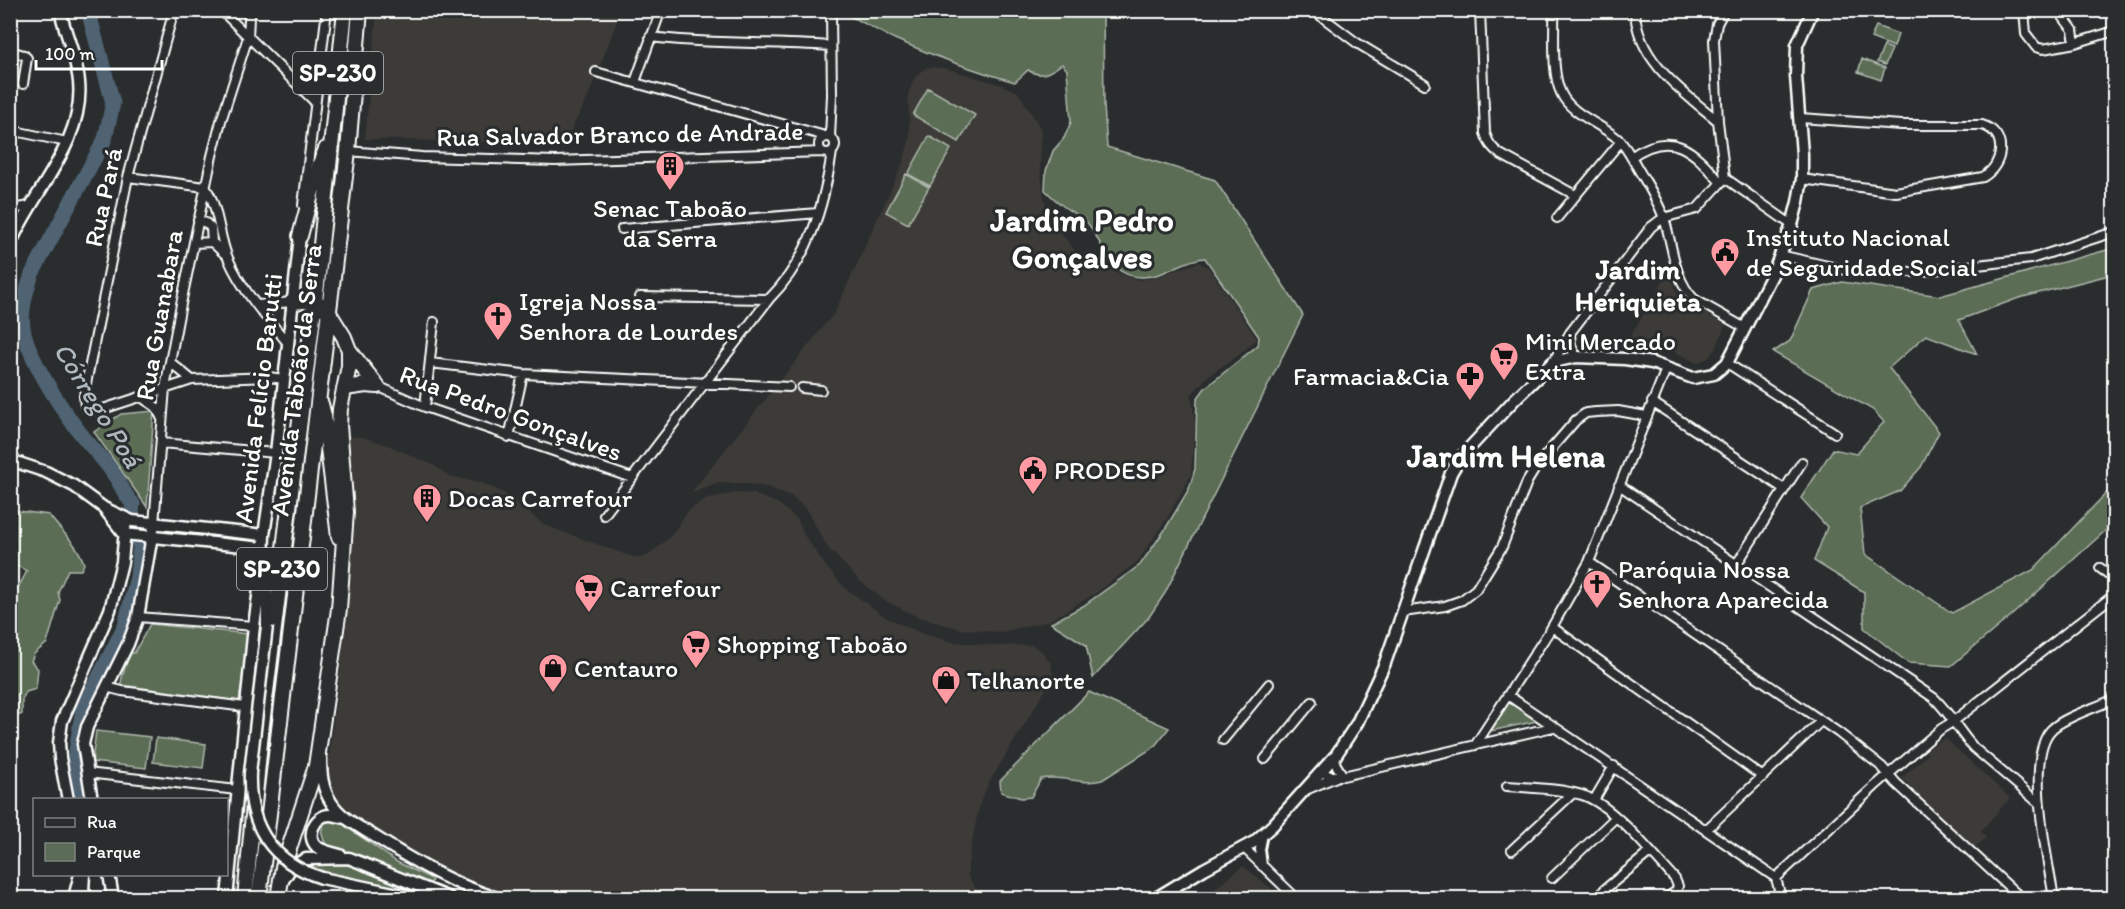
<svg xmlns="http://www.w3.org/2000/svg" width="2125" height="909" viewBox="0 0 2125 909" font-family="Itim,sans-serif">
<rect width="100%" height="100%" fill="#2a2d2e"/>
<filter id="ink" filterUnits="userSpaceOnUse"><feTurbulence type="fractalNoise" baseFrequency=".0167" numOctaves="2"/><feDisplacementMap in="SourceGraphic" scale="12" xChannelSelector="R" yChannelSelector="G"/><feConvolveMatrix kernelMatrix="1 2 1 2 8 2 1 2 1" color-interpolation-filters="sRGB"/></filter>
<g filter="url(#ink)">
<path fill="#3d3a38" d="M377 11H621L588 97 564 144 365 139Z
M927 67 944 68 1002 85 1018 92 1041 129 1040 165 1044 199 1052 222 1075 251 1099 261 1120 274 1140 280 1156 277 1199 262 1209 268 1257 339 1239 355 1209 375 1191 395 1195 421 1191 475 1166 520 1138 561 1096 593 1049 621 1002 632 960 629 916 616 884 600 860 581 828 548 806 509 791 496 767 487 741 483H716L690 494 835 312 903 163 910 138 908 94 915 77Z
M1669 271 1679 299 1725 325 1716 349 1708 358 1697 363 1663 346 1624 347Z
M345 436 362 437 388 445 435 466 449 476 482 483 504 493 542 523 552 528 630 556 640 558 649 555 670 537 689 510 706 499 735 493 754 494 779 504 798 520 804 535 828 569 845 588 887 618 923 634 953 642 998 646 1032 645 1041 651 1051 663 1053 677 990 781 981 800 976 821 968 864V877L982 898H515L434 865 348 812 338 801 333 789 329 775 330 747 347 619 354 523 352 495Z
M11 561 23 573 11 596Z
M1945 738 2010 798 1981 831 1986 838 1971 850 1902 778 1928 754 1925 751Z
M1243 866 1283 898H1204Z"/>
<path fill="#5b6d57" stroke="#adb6ab" stroke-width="1.5" d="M835 11H1103L1104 106 1107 147 1215 180 1303 315 1165 593 1149 617 1093 678 1086 645 1051 623 1083 606 1140 565 1164 531 1189 489 1195 469 1197 399 1205 388 1221 375 1258 345 1259 337 1205 258C1183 259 1165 277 1143 277 1105 278 1103 236 1083 218 1079 215 1074 213 1070 211 1061 205 1053 198 1045 190L1046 171 1053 151 1064 138 1071 122 1067 70 1062 64C1050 72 1042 79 1028 70L1015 82C975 71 936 57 897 40 876 31 857 17 835 11Z
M1876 26 1898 34 1894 47 1871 38Z
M1884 46 1892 49 1885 65 1877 62Z
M1862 59 1885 68 1881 80 1858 72Z
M928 88 975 115 959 142 913 115Z
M929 136 951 149 930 186 908 174Z
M906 174 929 187 908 224 886 212Z
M2114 248V262L2109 275 2019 298 1959 320 1977 354 1926 335 1889 368 1939 432 1921 467 1900 491 1860 508 1865 554 1952 613 2033 570 2114 485V523L2012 615 1951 666 1908 663 1864 628V592L1814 561 1827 527 1801 498 1833 449 1856 454 1884 422 1873 410 1773 352 1790 341 1813 290 1842 282 1940 296Z
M154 411 147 507 94 432 121 414Z
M11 510 49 515C61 532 78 543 84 564L81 570H68L58 592 60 600 47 643 34 654 31 661 38 669 36 689 26 692 22 700V714L11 719V601L27 571 11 563Z
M150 624 249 634 239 701 121 685C121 674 128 664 129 653H134Z
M1089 692 1169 728 1154 747 1102 780C1081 786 1061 774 1041 779L1031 797 1021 798 1001 792 1000 781Z
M1509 700 1537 721 1491 731Z
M96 731 150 737 146 768 92 762Z
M156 738 206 744 203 768 153 762Z
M328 818 341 823 397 862 432 879 431 884 326 845C320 833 320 829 328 818Z
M326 863 347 865 428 892 366 882 309 868 305 864Z"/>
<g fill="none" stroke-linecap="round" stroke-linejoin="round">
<path stroke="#506473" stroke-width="15" d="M82 800 75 757 83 709 125 625 137 577 140 548 132 512 133 504C124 495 121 484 113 473 104 459 91 447 81 434 61 409 32 363 24 333 19 313 26 292 32 274L105 139 113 103 88 10"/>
<g stroke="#fff" stroke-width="12">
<path id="street" d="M174 10 128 177 87 379 84 396 85 406 92 410 103 409 192 380 268 377 284 379
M221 10 315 102
M1313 10 1357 43 1425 84
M1480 10 1485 133C1488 143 1492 148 1500 154L1575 195
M1554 10C1555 34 1551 72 1561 93 1571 115 1600 123 1618 139 1628 148 1635 165 1643 177 1651 190 1659 205 1664 218 1673 245 1673 278 1694 299L1745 328
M1635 10C1636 60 1684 93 1718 121
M1724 10 1717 24 1714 40 1718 121 1725 178 1792 225
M2024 10 2026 34 2036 47 2043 49 2075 43 2111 32 2114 29
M2058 10 2073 30 2075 43
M650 37C710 45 770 41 830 46
M10 51 24 55 27 58 23 84
M596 72 825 136
M635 82 661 10
M1800 118 1901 125H1982C2008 133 2004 165 1983 177L1896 192 1802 179
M10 130 67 142
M819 145a8 8 0 1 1 16 0a8 8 0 1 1-16 0Z
M830 137 832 95 831 13
M348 151 422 157 555 161 822 152
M1631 157C1671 129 1693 149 1720 182
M128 177 205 187
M205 187C218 203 219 238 228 258 241 289 266 318 288 343
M303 205 327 10
M10 209 31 206
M1557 218 1621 141
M198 220 206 223 211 228 212 242
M622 229 818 213
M194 243 212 242 226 255
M1780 255 1850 271 1914 272 2031 259 2114 232
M640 297 769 299
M258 305 292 302
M1570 334 1571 345 1576 357
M170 362 192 380
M1553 362 1570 333 1651 227 1663 218 1697 209 1725 178
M430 363 523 374 789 387
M1727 363 1835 433
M377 386 425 407 632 478
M802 388 821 390
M141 397 156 407 162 419
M1652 402 1784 489
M425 407 434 322
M509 437 523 374
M161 443 276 453
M1619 485 1934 698C1950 713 1959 732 1974 748L2040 804
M604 515 769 299C809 259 824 206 832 152
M154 524 165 388 181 304 212 156 221 121 248 37 249 18 252 10
M1589 562 1839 733 1882 767 1896 783 2021 898
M1736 565 1802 462
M2100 568 2114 578
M1403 612 1445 606 1462 600 1476 589 1502 547 1527 482 1538 464 1576 420 1586 413 1596 412 1618 411 1646 416
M138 617 254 626
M1552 627 1763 777
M106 687 122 691 245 707
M1509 696 1776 878 1781 898
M1223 740 1269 684
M1476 744 1552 627 1589 562 1666 369
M1336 755 1335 763 1343 776
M1265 759 1312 702
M1322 772 1330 776H1343L1553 727
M87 773 237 790
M1507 786C1531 788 1558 788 1582 795 1612 804 1653 855 1675 879L1678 886 1676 891 1667 898
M1308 789 1336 777
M1594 800 1614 766
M1706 830 1821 721
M1243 847 1296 898
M1512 850 1573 793
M1262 866 1260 849 1263 834
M1552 878 1616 817
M1776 878 1875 786 1941 729 1954 721 2114 595
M1604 890 1650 852
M2054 898C2048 861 2024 755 2052 729 2064 717 2098 707 2114 699"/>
</g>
<g stroke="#fff" stroke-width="15">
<path id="secondary" d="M10 245C32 192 85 142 79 82 77 58 65 34 60 10
M10 460 46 472 74 486 104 508 132 521 264 535
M106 511 124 534 264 548
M266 572 267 626
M321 758C321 774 322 788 331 802 341 818 358 826 374 836 413 861 452 884 497 898
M68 800 60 758 59 743 62 721 110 610 122 562 126 519
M92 800 83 744 87 727 128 644 138 617 154 524
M340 855C333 853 323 851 317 847 305 836 315 815 330 815 335 815 340 817 345 818
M84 874 83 891 89 898
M109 874 113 898
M322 878 417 898
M282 882 292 866 306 859 349 858 449 898
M74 898 79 878
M227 898 254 626 263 560 264 535 276 453 300 236
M1156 898 1204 869 1254 842 1273 825 1336 755 1357 723 1385 663 1451 473 1460 458 1515 399 1553 362 1576 357 1625 359 1652 363 1693 378 1714 374 1727 363 1773 273 1792 225 1798 202 1802 179V154L1796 76 1797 45 1813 10"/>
</g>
<g stroke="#fff" stroke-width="18">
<path id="highway" d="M300 236 318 169 326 149
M292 302 315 300 329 313 344 337 349 350 377 386
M345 388 366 385 377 386
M321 404 324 416 339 537
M245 898 261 732 317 284 345 10
M259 898 348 151 360 10
M278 898 283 867 316 766 339 609 346 512 339 425 340 409 349 366V350"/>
</g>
<use href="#street" stroke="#2a2d2e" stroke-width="8"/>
<use href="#secondary" stroke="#2a2d2e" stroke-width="10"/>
<use href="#highway" stroke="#2a2d2e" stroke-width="14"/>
<g stroke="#fff" stroke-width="15" stroke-linecap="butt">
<path id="secondary-bridge" d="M267 626 250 773C248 825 271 862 322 878"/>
</g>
<use href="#secondary-bridge" stroke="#2a2d2e" stroke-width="10"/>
</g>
</g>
<defs>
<g id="building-pin" transform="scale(1.5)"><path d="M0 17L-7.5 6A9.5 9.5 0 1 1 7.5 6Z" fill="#ff9aa2" stroke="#2a2d2e"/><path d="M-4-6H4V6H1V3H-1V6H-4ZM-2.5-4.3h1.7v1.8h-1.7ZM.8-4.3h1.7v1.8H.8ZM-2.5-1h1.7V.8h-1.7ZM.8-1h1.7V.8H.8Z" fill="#111"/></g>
<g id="civic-pin" transform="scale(1.5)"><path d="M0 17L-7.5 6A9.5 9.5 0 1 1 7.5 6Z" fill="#ff9aa2" stroke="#2a2d2e"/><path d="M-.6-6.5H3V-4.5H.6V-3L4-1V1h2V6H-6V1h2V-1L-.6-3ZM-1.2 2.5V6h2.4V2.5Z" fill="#111"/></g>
<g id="church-pin" transform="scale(1.5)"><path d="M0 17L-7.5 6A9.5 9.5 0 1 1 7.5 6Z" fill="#ff9aa2" stroke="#2a2d2e"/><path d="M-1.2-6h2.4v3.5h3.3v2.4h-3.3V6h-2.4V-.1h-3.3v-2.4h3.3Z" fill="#111"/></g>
<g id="supermarket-pin" transform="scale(1.5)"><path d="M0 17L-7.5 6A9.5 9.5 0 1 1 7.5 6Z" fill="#ff9aa2" stroke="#2a2d2e"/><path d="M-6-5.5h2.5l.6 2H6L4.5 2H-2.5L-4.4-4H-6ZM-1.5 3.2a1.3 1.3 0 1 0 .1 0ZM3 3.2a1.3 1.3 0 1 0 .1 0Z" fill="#111"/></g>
<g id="pharmacy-pin" transform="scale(1.5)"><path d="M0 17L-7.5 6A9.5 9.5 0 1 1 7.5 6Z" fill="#ff9aa2" stroke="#2a2d2e"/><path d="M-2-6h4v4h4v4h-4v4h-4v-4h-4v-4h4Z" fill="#111"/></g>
<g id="shop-pin" transform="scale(1.5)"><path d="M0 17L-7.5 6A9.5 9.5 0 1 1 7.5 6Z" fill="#ff9aa2" stroke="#2a2d2e"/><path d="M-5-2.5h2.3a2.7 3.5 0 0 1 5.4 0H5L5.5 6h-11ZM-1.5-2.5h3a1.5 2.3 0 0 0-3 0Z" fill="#111"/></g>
</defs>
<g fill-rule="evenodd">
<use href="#building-pin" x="670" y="166"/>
<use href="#civic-pin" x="1725" y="252"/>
<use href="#church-pin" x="498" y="316"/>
<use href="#supermarket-pin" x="1504" y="356"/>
<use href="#pharmacy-pin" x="1470" y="376"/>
<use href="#civic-pin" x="1033" y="470"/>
<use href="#building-pin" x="427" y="498"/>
<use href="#church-pin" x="1597" y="584"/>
<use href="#supermarket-pin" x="589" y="588"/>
<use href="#supermarket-pin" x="696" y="644"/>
<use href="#shop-pin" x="553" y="668"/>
<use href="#shop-pin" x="946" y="680"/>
</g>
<g text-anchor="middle" stroke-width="6" stroke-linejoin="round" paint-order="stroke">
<g fill="#2a2d2e" stroke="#bfc0c0" stroke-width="1.5">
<rect x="293" y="52" width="90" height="42" rx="4.5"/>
<rect x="237" y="548" width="90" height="42" rx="4.5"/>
</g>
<g font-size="24" font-weight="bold" fill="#fff">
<text x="338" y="81">SP-230</text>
<text x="282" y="577">SP-230</text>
</g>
<g font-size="26" fill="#fff" stroke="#2a2d2e">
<text transform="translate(620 134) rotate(-1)" y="9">Rua Salvador Branco de Andrade</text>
<text transform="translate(103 197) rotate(-78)" y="9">Rua Pará</text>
<text transform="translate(159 315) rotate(-80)" y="9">Rua Guanabara</text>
<text transform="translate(296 380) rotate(-83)" y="9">Avenida Taboão da Serra</text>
<text transform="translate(258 398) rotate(-83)" y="9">Avenida Felício Barutti</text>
<text transform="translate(511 413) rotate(20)" y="9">Rua Pedro Gonçalves</text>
</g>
<g font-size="26" fill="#fff" stroke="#2a2d2e" text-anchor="start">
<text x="670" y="217" text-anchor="middle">Senac Taboão<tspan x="670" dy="30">da Serra</tspan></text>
<text x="1746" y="246">Instituto Nacional<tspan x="1746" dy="30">de Seguridade Social</tspan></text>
<text x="519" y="310">Igreja Nossa<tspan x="519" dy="30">Senhora de Lourdes</tspan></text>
<text x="1525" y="350">Mini Mercado<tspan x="1525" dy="30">Extra</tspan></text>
<text x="1449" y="385" text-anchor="end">Farmacia&amp;Cia</text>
<text x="1054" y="479">PRODESP</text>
<text x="448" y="507">Docas Carrefour</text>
<text x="1618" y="578">Paróquia Nossa<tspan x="1618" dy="30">Senhora Aparecida</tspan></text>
<text x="610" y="597">Carrefour</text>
<text x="717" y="653">Shopping Taboão</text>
<text x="574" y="677">Centauro</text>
<text x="967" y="689">Telhanorte</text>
</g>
<g font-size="27" font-style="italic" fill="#b0b9c0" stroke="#2a2d2e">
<text transform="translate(98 405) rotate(58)" y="9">Córrego Poá</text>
</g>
<g font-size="28" font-weight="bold" fill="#fff" stroke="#2a2d2e">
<text x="1638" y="279">Jardim<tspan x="1638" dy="32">Heriquieta</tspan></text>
</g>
<g font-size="32" font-weight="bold" fill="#fff" stroke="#2a2d2e">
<text x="1082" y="231">Jardim Pedro<tspan x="1082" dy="37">Gonçalves</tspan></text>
<text x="1506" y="467">Jardim Helena</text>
</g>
</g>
<rect width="2125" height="909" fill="none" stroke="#2a2d2e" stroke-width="36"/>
<rect x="18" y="18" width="2089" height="873" fill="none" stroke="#fff" stroke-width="2" filter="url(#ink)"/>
<rect x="33" y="798" width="195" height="78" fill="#2a2d2e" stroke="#7f8182" stroke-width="1.5"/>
<rect x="45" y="818" width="30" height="9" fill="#2a2d2e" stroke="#7f8182" stroke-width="1.5"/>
<text x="87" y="828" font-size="18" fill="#ffffff">Rua</text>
<rect x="45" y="843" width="30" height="18" fill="#5b6d57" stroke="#7f8182" stroke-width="1.5"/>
<text x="87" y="858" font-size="18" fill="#ffffff">Parque</text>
<path d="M36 60v9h126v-9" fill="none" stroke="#ffffff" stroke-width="3"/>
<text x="45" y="60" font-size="18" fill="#ffffff" stroke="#2a2d2e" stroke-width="4.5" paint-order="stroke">100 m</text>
</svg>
